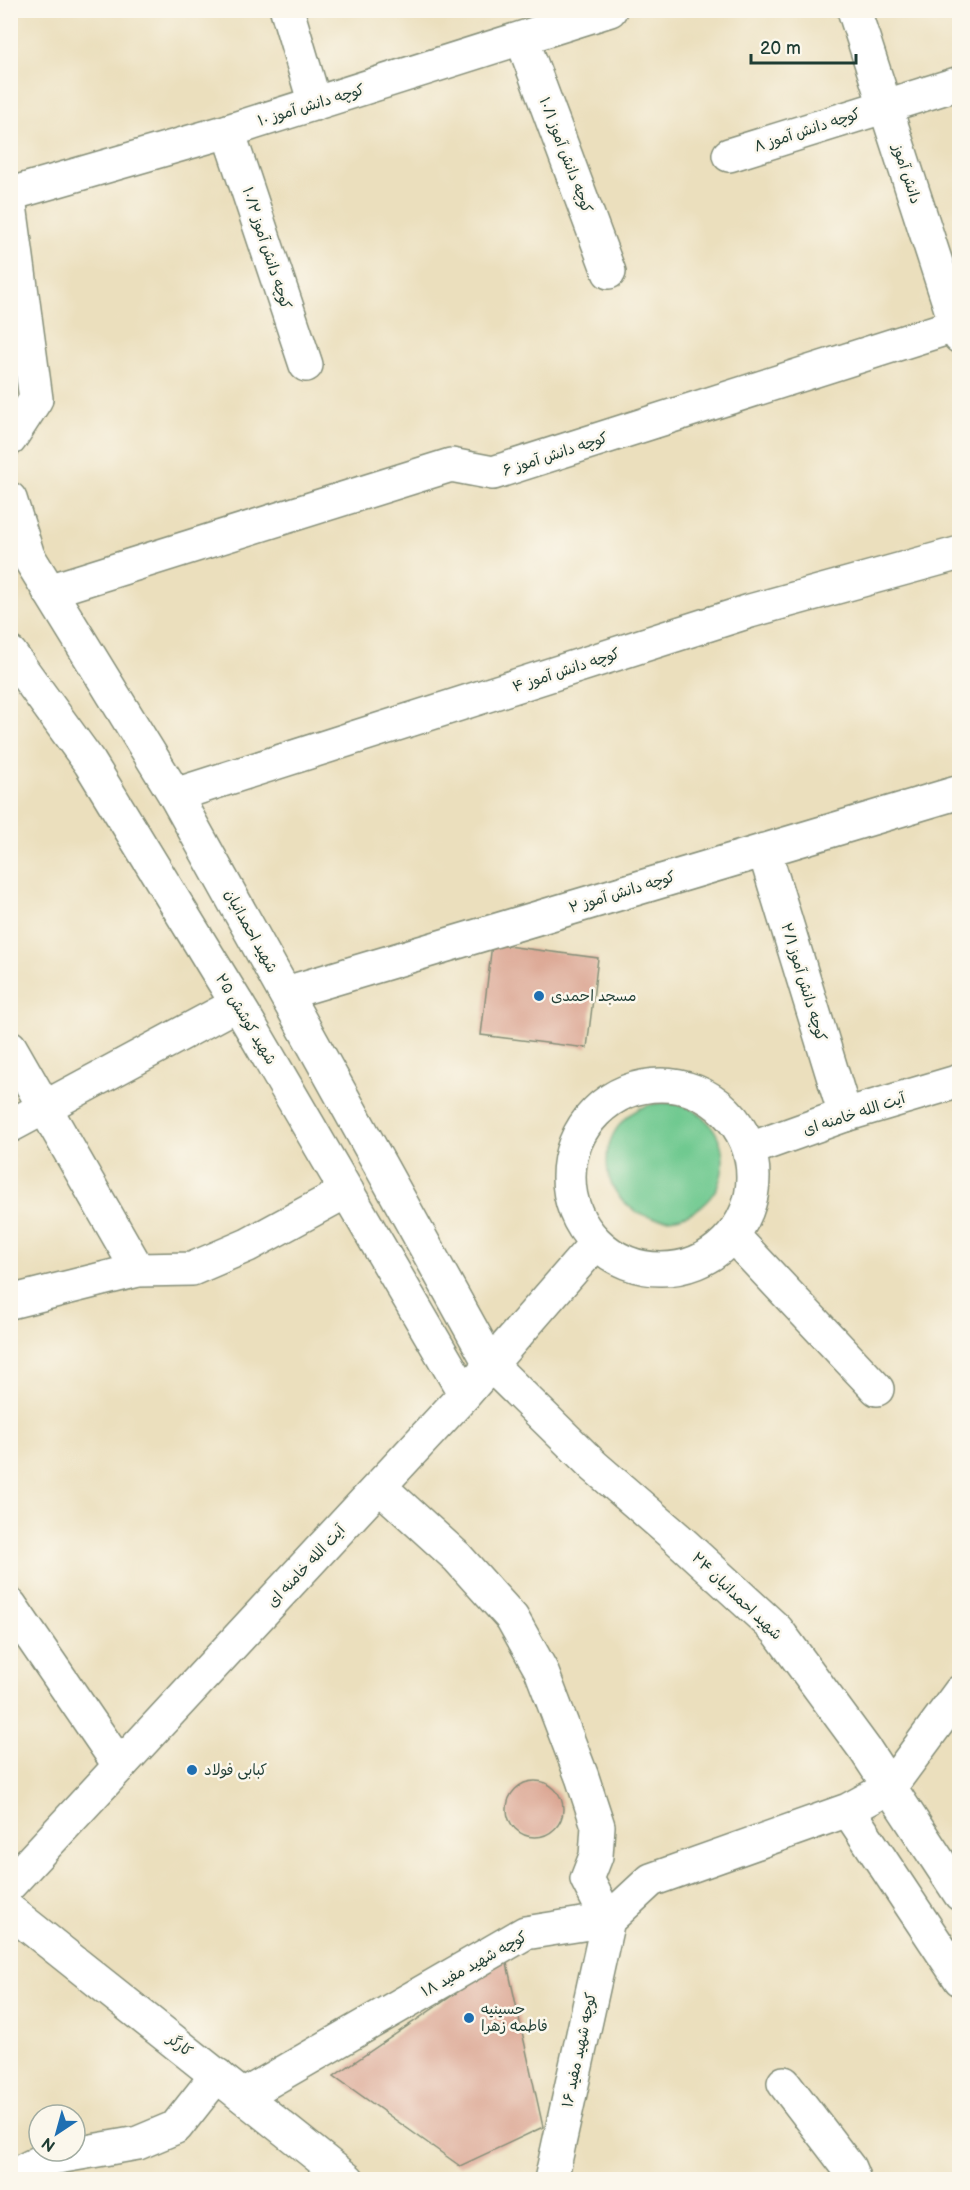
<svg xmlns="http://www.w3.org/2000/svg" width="970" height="2190" viewBox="0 0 970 2190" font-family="'Balsamiq Sans','Playpen Sans Arabic',sans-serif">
<rect width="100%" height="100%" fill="#fbf7ec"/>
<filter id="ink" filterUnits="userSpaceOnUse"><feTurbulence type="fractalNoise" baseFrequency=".0167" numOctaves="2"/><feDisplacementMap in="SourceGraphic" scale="12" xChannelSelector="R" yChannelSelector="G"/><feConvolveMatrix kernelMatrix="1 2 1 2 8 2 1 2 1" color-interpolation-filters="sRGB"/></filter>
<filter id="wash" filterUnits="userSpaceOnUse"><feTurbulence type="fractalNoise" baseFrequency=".008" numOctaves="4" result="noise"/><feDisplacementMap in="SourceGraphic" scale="24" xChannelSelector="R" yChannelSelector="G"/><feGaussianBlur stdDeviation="1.35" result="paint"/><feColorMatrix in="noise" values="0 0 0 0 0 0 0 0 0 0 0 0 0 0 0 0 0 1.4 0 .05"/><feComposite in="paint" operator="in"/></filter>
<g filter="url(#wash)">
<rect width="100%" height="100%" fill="#ebdfbd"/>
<path fill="#6fc990" stroke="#478362" stroke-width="1.5" d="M607 1161a58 58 0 1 1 116 0a58 58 0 1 1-116 0Z"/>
<g id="blocks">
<path fill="#dca794" d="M492 944 598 958 587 1048 481 1035Z
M507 1809a28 28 0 1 1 56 0a28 28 0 1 1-56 0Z
M506 1959 543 2127 460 2166 334 2076Z"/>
</g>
</g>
<g filter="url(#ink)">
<use href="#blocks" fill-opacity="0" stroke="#858e78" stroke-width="1.5"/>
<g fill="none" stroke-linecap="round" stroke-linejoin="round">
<g stroke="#858e78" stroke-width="36">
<path id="street" d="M287 10 315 104
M522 39 609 272
M228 131 306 365
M729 155 960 83
M10 194 228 131 610 10
M49 591 451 465 493 473 960 324
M175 795 750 611 960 553
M764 850 845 1115
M286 993 960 792
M10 1126 237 1004
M733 1236 877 1389
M10 1302 138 1270 192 1269 248 1245 347 1191
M491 1365 594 1466 677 1538 777 1630 866 1751 960 1894
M380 1487 457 1557 512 1618 541 1670 582 1777 598 1826 596 1856 587 1879 608 1920 551 2180
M10 1605 120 1766
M848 1810 960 1979
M784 2083 849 2168 854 2180
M243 2096 525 1933 608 1920 651 1880 848 1810 890 1787 960 1692
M10 2177 46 2159 138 2143 176 2127 217 2075"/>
</g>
<g stroke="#858e78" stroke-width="36">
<path id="secondary" d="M854 10 960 337
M10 205 36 399 10 439
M10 499 28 556 175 795 491 1365
M10 653 90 763 244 1015 465 1394
M10 1047 138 1270
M569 1177a92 92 0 1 1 184 0a92 92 0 1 1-184 0Z
M750 1149 845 1115 960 1081
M10 1884 465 1394 596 1243
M10 1911 348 2180"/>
</g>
<use href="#street" stroke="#fff" stroke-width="33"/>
<use href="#secondary" stroke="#fff" stroke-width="33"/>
</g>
</g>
<g fill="#1f6fb2" stroke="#fbf7ec" stroke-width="2">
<circle cx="539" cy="996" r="6"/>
<circle cx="192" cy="1770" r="6"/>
<circle cx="469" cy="2018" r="6"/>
</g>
<g text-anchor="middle" stroke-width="5" stroke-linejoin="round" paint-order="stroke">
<g font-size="15" fill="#1f3d34" stroke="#fbf7ec">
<text transform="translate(311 105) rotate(-17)" y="5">کوچه دانش آموز ۱۰</text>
<text transform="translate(807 130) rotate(-18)" y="5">کوچه دانش آموز ۸</text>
<text transform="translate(566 155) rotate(69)" y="5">کوچه دانش آموز ۱۰/۱</text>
<text transform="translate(907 174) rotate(72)" y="5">دانش آموز</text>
<text transform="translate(267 248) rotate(72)" y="5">کوچه دانش آموز ۱۰/۲</text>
<text transform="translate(555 454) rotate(-18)" y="5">کوچه دانش آموز ۶</text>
<text transform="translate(566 670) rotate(-18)" y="5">کوچه دانش آموز ۴</text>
<text transform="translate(622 892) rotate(-17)" y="5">کوچه دانش آموز ۲</text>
<text transform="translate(251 931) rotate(61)" y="5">شهید احمدانیان</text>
<text transform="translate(804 982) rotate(73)" y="5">کوچه دانش آموز ۲/۱</text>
<text transform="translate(246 1019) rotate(59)" y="5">شهید کوشش ۲۵</text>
<text transform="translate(854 1114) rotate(-18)" y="5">آیت الله خامنه ای</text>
<text transform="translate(306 1566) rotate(-47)" y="5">آیت الله خامنه ای</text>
<text transform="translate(737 1596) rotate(44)" y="5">شهید احمدانیان ۲۴</text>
<text transform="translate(474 1964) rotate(-29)" y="5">کوچه شهید مفید ۱۸</text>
<text transform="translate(180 2045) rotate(38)" y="5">کارگر</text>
<text transform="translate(579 2050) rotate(-78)" y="5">کوچه شهید مفید ۱۶</text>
</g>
<g font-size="15" fill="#1f3d34" stroke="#fbf7ec" text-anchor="start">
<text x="551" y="1001">مسجد احمدی</text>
<text x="204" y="1775">کبابی فولاد</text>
<text x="481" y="2014">حسینیه<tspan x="481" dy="17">فاطمه زهرا</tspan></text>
</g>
</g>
<rect width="970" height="2190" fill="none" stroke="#fbf7ec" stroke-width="36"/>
<g transform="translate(57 2133) rotate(216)"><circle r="28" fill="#fbf7ec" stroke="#a3ada2" stroke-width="1.5"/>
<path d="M0-4.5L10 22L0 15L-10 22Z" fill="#1f6fb2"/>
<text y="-9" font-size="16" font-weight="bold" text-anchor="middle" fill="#1f3d34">N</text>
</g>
<path d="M751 54v9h105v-9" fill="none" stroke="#1f3d34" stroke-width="3"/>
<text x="760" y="54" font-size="18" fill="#1f3d34" stroke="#fbf7ec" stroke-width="4.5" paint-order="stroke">20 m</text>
</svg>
